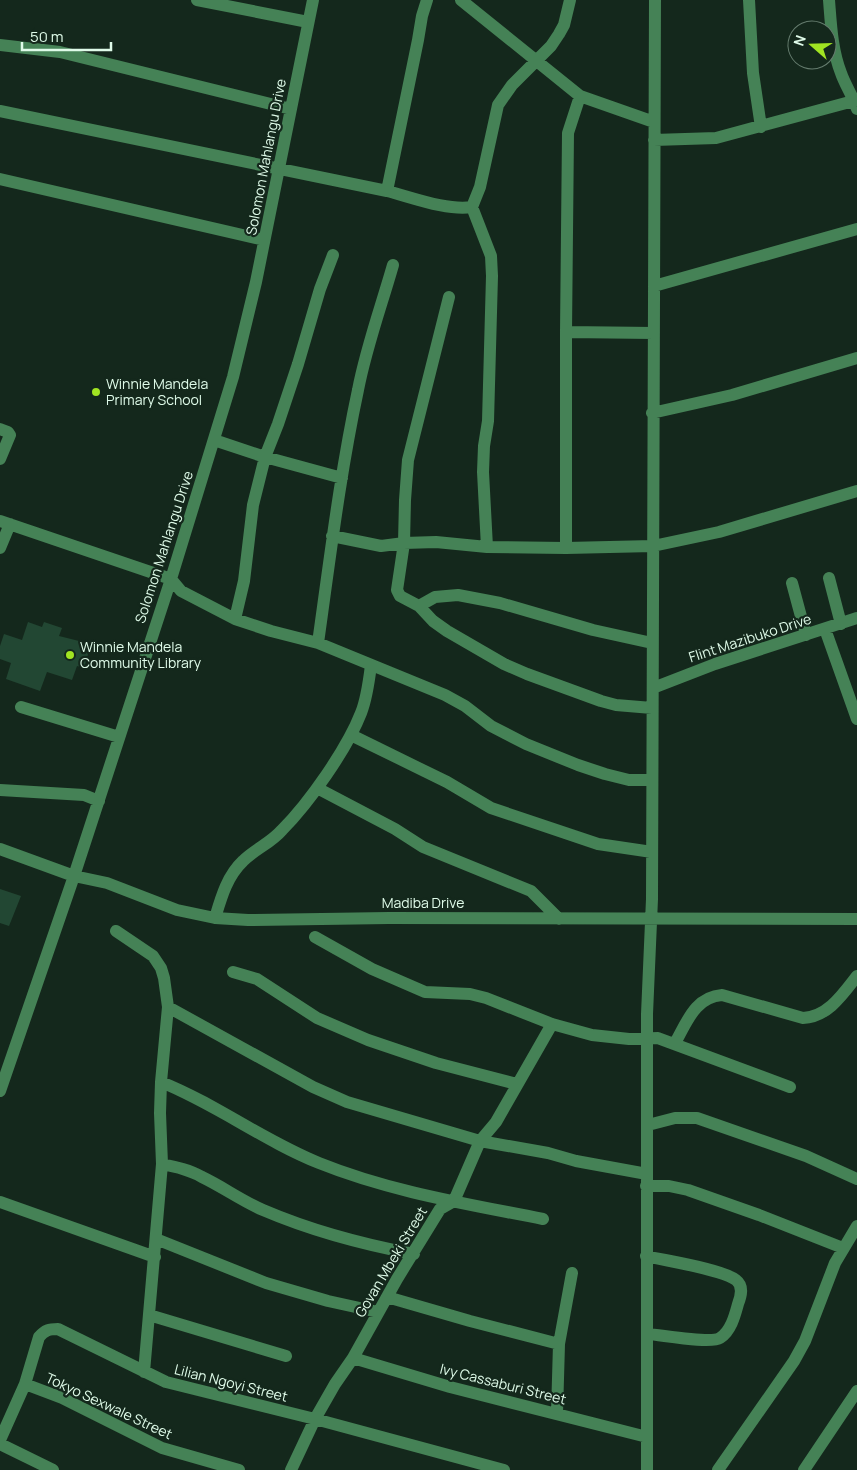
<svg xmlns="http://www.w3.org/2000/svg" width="857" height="1470" viewBox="0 0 857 1470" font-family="Manrope,sans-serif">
<rect width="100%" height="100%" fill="#14281c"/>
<path fill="#224733" d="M28 622 42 627 44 622 62 628 59 636 91 644 84 668 77 666 72 680 47 672 40 691 6 679 11 663 0 659V646L4 634 22 640Z
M0 889 21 896 9 926 0 923Z"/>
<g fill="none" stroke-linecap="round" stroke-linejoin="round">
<path stroke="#458256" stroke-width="12" d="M197 0 308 22
M461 0 580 96 654 122
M749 0 753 73 761 127
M829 0C831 25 832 50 841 73 845 85 853 96 857 109
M0 45 60 52 291 109
M0 111 387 191C411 197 447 211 472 207L480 187 498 105 512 85 551 46 559 34 564 25 570 0
M654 140 716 138 857 100
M0 179 264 240
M387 191 418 40 422 16 427 0
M472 207 491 256 492 276 488 421 484 446 483 472 487 547
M654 286 857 229
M449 297 408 460 405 500 404 543 397 590 400 596 419 606 433 621 447 631 504 664 527 674 601 701 616 705 652 708
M566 332 654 333
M652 413 732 395 857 358
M0 429 8 432 10 435 0 459
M214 440 265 457 342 478
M0 521 171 579 181 591 235 619 271 631 318 643 445 695 465 706 491 726 526 744 578 765 605 774 629 780H652
M332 536 381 546 404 543 436 542 487 547 566 548 653 546 719 532 857 491
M0 548 10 524
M566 548V332L568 133 580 96
M829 578 841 624
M792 583 806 635
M419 606 435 597 458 595 500 603 593 630 652 643
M235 619 244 581 253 505 265 457 278 424 298 364 320 289 333 255
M825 629 857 719
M318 643C330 558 340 474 358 390 366 348 381 307 393 265
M653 688 715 664 857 618
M21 707 119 737
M351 735 447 782 491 808 598 844 652 852
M317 788 395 829 423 847 531 891 559 919
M0 790 84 795 99 801
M0 849 74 876 107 883 177 910 215 918 248 920 389 918 857 919
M215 918C221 898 227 876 243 861 255 849 271 843 282 830 309 803 347 749 361 713 367 698 369 681 371 665
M116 931 153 956 161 968 164 978 168 1007 161 1082 160 1113 162 1164 144 1372
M315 937 372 969 425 992 470 994 486 998 552 1024 592 1035 629 1039 658 1038 790 1087
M233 972 257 979 317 1018 368 1040 436 1063 517 1084
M168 1007 313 1087 347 1102 480 1141 548 1153 576 1161 647 1174
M675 1043C687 1022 695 997 722 995L803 1018C828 1017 843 994 857 976
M161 1082C216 1104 264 1141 319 1163 391 1192 468 1204 543 1219
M0 1091 74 876 171 579 233 377 256 282 313 0
M648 1125 675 1118H697L806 1156 857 1179
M162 1164C176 1167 190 1170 202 1177 223 1187 242 1201 263 1210 312 1231 361 1244 414 1254
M646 1186H669L688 1190 759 1215 843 1248
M0 1202 155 1257
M156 1239 266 1283 328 1301 378 1312
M646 1256C667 1261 721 1269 736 1280 744 1286 741 1296 738 1304 735 1315 731 1331 720 1338 711 1344 662 1335 648 1334
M387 1297 470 1321 559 1344
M149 1315 286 1356
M353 1358 450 1387 647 1437
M25 1384 62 1398 162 1448 239 1470
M557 1413 559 1344 572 1273
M0 1440 25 1384 39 1337C45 1330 49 1329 58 1329L166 1382 315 1419 504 1470
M0 1444 53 1470
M291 1470 315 1419 335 1384 353 1358 397 1279 440 1209 454 1201 480 1141 496 1122 552 1024
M647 1470V1014L652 899 655 0
M718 1470 794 1361 805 1341 835 1263 857 1226
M804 1470 857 1391"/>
</g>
<g fill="#a1e422" stroke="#14281c" stroke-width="2">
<circle cx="96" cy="392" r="5"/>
<circle cx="70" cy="655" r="5"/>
</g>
<g text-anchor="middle" stroke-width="4.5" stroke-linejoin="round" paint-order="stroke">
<g font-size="14" fill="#dffbe9" stroke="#14281c">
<text transform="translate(266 157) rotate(-79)" y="5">Solomon Mahlangu Drive</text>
<text transform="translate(164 547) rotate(-72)" y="5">Solomon Mahlangu Drive</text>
<text transform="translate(750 638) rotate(-18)" y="5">Flint Mazibuko Drive</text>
<text x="423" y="908">Madiba Drive</text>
<text transform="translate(391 1262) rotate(-59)" y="5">Govan Mbeki Street</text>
<text transform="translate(231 1383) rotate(14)" y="5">Lilian Ngoyi Street</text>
<text transform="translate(503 1384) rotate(14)" y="5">Ivy Cassaburi Street</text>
<text transform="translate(109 1406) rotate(25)" y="5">Tokyo Sexwale Street</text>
</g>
<g font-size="14" fill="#dffbe9" stroke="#14281c" text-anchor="start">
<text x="106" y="389">Winnie Mandela<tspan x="106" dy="16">Primary School</tspan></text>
<text x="80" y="652">Winnie Mandela<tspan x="80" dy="16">Community Library</tspan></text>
</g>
</g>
<g transform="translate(812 45) rotate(290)"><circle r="24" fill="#14281c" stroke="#657c6e"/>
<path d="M0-4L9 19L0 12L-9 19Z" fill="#a1e422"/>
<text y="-8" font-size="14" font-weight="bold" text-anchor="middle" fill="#dffbe9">N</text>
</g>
<path d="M22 42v8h89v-8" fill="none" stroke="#dffbe9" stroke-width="2.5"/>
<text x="30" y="42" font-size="15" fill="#dffbe9" stroke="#14281c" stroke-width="4" paint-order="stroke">50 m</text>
</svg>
